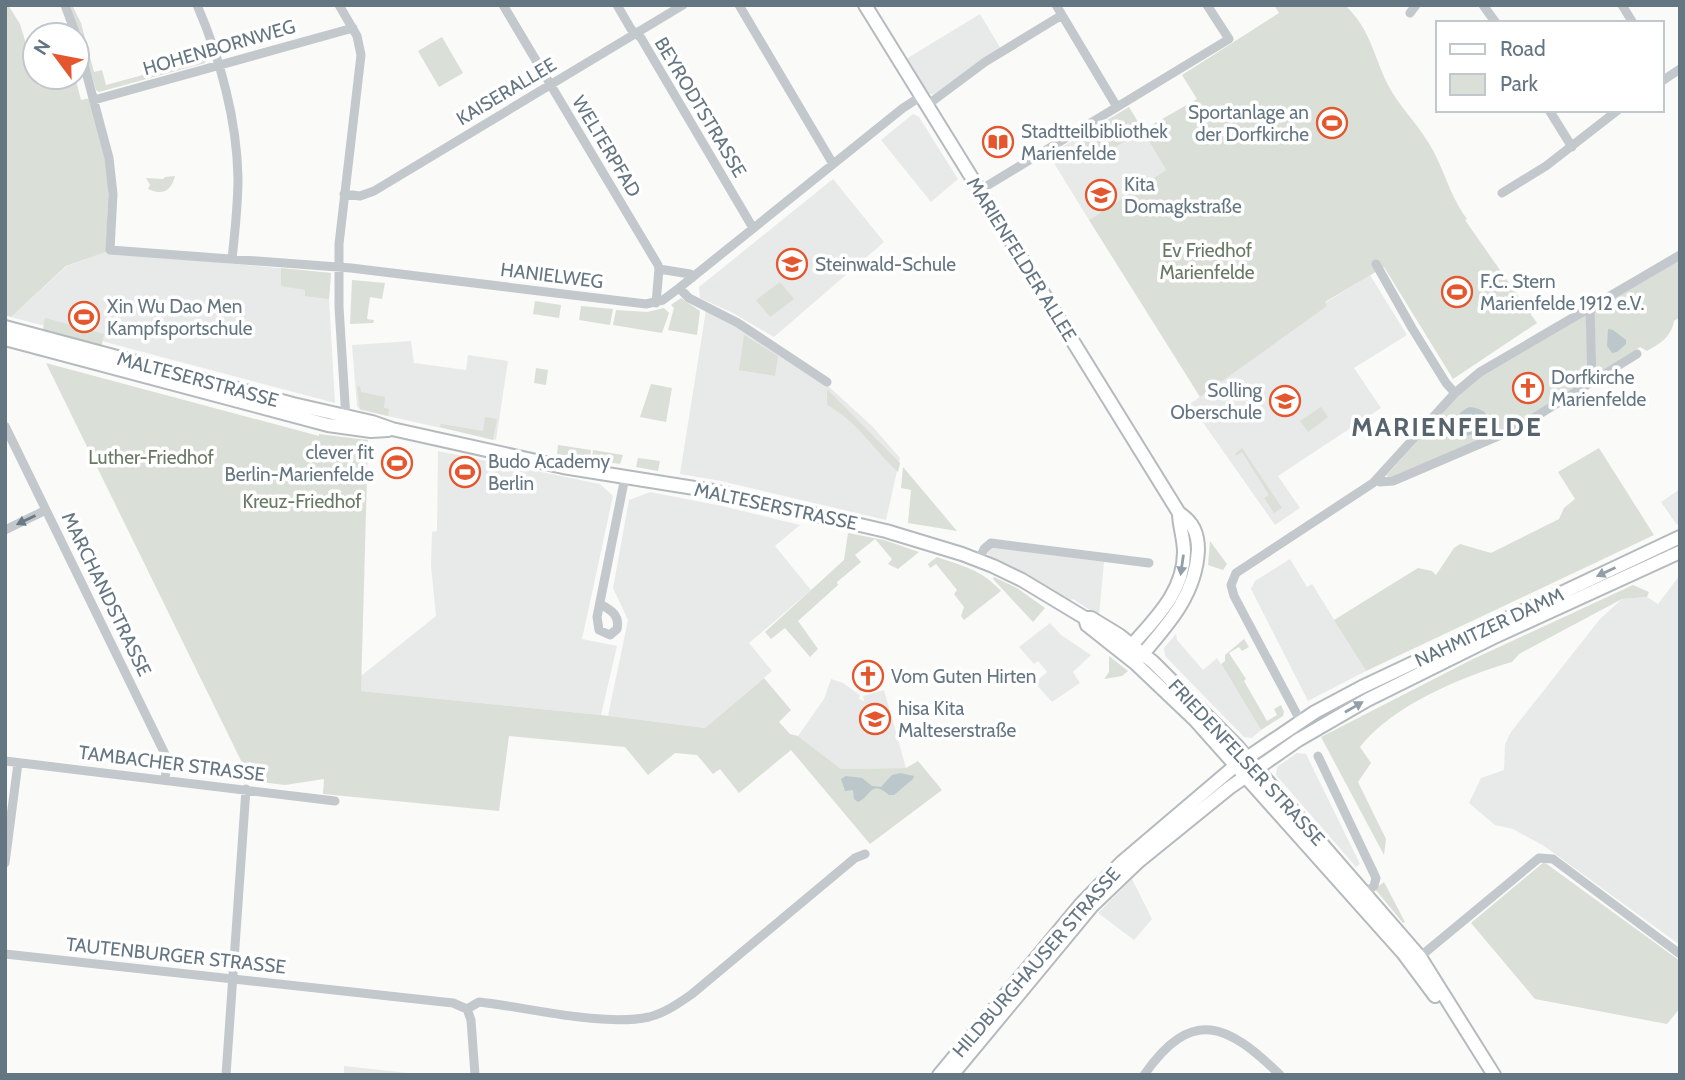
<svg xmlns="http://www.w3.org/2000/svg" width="1685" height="1080" viewBox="0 0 1685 1080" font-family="Cabin,sans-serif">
<rect width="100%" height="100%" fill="#fafaf8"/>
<path fill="#e8e9e9" d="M980 14 1001 49 934 95 926 93 906 59Z
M913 114 919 117 958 179 931 202 881 140Z
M1143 131 1166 170 1089 220 1049 155 1080 136 1095 160Z
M833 179 884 242 774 337 733 313 700 298 699 287Z
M106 252 331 273 329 299 335 403 11 317 67 266Z
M1370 275 1407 335 1354 368 1381 408 1278 476 1300 508 1275 525 1190 404 1326 306 1325 303Z
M706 310 739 326 826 384 873 427 900 458 886 520 721 481 680 474Z
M411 341 414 363 466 370 468 355 508 361 496 440 360 410 357 406 352 345Z
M438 451 600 484 613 496 582 639 617 646 601 715 361 691V676L436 616 431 566 432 532 437 531Z
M1680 489V524L1677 525 1661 502Z
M650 492 722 506 800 525 775 546 811 590 749 643 772 671 705 728 608 716 628 620 613 588 629 500Z
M993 547 1104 562 1099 616 1073 599 1069 600 1030 577 990 558 987 552Z
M1290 559 1307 587 1312 584 1366 671 1308 701 1251 589 1255 581Z
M1680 575V945L1544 846 1513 829 1495 825 1469 803 1481 778 1504 770 1505 744 1511 732 1600 619 1622 599 1647 597 1658 604Z
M1050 623 1061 635 1091 655 1073 672 1080 683 1052 702 1035 683 1047 672 1038 661 1034 664 1019 647Z
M1176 634 1177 640 1203 670 1217 658 1261 730 1252 738 1244 737 1165 656 1164 648Z
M831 679 843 683 860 695 859 699 864 701 863 696 884 690 906 768 841 769 798 736 824 699Z
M1297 753 1306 754 1360 864 1356 867 1276 775 1277 767Z
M1132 879 1152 919 1134 940 1098 913Z
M344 1066 426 1075H344Z"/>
<path fill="#dadfd7" d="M5 5H8L20 24 39 86 61 77H75L81 100 91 98 109 177 106 252 66 266 11 317 5 315Z
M70 5H72L81 23 94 72 102 70 106 85 202 59 198 48 206 44 210 55 205 63 99 92 96 90Z
M1274 5H1345C1371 30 1373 55 1388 85 1399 106 1416 122 1428 142 1444 167 1449 195 1467 219L1465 220 1537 323 1453 379 1384 267 1325 302 1327 306 1200 397 1089 220 1166 170 1143 131 1094 160 1080 136 1129 107 1143 130 1197 99 1182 75 1279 13Z
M442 37 463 73 439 87 418 51Z
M175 176C171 191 163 196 148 189L150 185 146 178 163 179 165 177Z
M1680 260V317L1674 321C1671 337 1661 343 1647 351L1640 347 1514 425 1391 477 1386 476 1461 392 1482 375Z
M281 268 331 273 329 299 305 296V290L281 286Z
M352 280 385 283 382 299 370 297 367 319 374 320 373 323 350 324Z
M780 282 794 299 770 317 756 300Z
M681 298 700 311 697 335 668 330 674 308 671 305Z
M535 301 561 305 559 318 533 314Z
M581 306 613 309 610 325 579 320Z
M664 308 669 313 662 333 613 325 616 310 647 312Z
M45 318 104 334 102 344 98 348 42 334Z
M744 335 778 356 775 376 739 370Z
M46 363 319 436V434L368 440 361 691 601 715 705 728 764 678 791 710 779 722 790 734 798 736 841 769 906 768 918 761 942 790 870 844 791 750 739 793 720 769 713 774 697 755 675 753 648 775 625 747 509 736 499 811 323 794 324 779 285 785 251 781Z
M536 368 548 370 546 385 534 383Z
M651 384 672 388 666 422 640 417Z
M357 386 360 387 361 392 385 397 384 408 389 409 388 416 360 409Z
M827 389 900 463 898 472C874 450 856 420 827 405Z
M1321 407 1328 417 1308 432 1300 421Z
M485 417 497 419 493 440 440 427 441 424 483 431Z
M558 445 591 450 590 459 557 454Z
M1242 448 1282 508 1274 513 1264 498 1269 495 1242 452 1237 455 1235 454Z
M1599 448 1654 535 1366 671 1334 620 1418 568 1432 571 1436 575 1454 548 1460 544 1491 553 1559 519 1564 508 1575 499 1558 472Z
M593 450 623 455 620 464 592 460Z
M638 458 660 461 658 471 636 467Z
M903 467 957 531 908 523 911 490 901 488Z
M848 533 884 540 919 552 898 569 888 564 892 559 875 539 855 555 861 562 837 582 838 585 798 621 818 649 810 657 785 628 771 639 765 632 844 560Z
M1210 541 1227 564 1223 570 1208 565Z
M937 557C963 566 982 570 1001 591L964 620 961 616 964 607 954 594 957 590 936 564 930 568 928 564Z
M994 577 1017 588 1045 608 1033 622 993 579Z
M1633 585 1649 592 1647 597 1622 599 1519 654 1512 662C1463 676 1391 706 1360 747L1371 763 1358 782 1386 839 1384 855 1321 737 1471 660Z
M1244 639 1249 647 1242 651 1239 647 1229 653 1246 679 1244 681 1267 721 1277 715 1274 709 1281 705 1284 712 1283 716 1261 730 1221 664 1225 661V655Z
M1109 656 1128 671 1122 676 1104 679 1109 672Z
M1544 862 1680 961V1008L1667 1024 1535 999 1471 923Z
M1384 882 1405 922 1403 923 1375 889Z"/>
<path fill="#bbc7cb" d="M1608 329 1613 330 1626 340V344L1617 352 1612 353 1607 346Z
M1470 407C1502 411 1484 436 1461 436L1453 428C1454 418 1461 410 1470 407Z
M900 773 914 776 913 779 894 795H889C870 779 872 796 858 802L854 799 853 790 845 791 841 779 846 776 862 778 872 786 881 787 892 775Z"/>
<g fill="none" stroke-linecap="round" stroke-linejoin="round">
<g stroke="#b5babe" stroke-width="16">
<path id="major" d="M865 5 1179 513C1193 522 1198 533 1198 550 1196 597 1164 629 1135 663
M5 327 293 404 372 422 392 429 563 467 713 491 886 531 962 554 993 566 1022 580 1085 618H1091L1119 635 1153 662 1237 746 1420 957 1494 1075
M5 339 328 425 371 431 388 430
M1085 618 1087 625 1135 663 1195 720 1403 953 1435 996
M1127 651C1152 621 1184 594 1184 552 1184 538 1179 526 1179 513
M939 1075 1081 904 1122 862 1235 766 1315 712 1362 687 1680 537
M952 1075 1092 906 1139 861 1229 788 1298 740 1367 700 1492 638 1680 552"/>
</g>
<path stroke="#c3c8cc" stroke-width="9" d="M65 5 76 35
M197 5C220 58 237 120 238 178 238 205 235 232 232 259
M339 5 357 36 361 55 339 244V307L346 419
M503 5 658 265 659 269 656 303
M617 5 631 29 641 38 753 228
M739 5 833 164
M1056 5 1117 107
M1483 5 1496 23
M1622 5 1633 23
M1410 13 1416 5
M77 38 109 158 113 194 110 250 351 268 646 304 663 300 679 288 903 108 920 97
M1662 81 1680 69
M94 100 353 28
M926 106 985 62 1062 15
M1549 110 1572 147
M980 190 1229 39 1207 5
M1502 193 1546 166 1618 110
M344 194 360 196 374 191 683 5
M1376 264 1412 328 1446 383 1455 393
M659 269 690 274 692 278
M679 288 689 298 738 323 827 382
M1590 306 1592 382
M5 426 164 752 167 761 165 780
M1377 479 1380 482 1393 481 1517 428 1637 354
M5 530 46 510
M979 560 984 549 991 543 1149 563
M600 604C611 610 620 615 617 629L610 635 599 630 597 617 625 477
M1301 722 1234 596 1231 585 1236 573 1373 483 1455 393 1480 372 1680 255
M1318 756 1376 878 1374 886 1365 893
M5 761 335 801
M5 863 18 763
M5 954 453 1003 467 1009
M1416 960 1539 858 1553 859 1680 954
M467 1009 479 1002C527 1007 602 1027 649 1017 665 1013 679 1003 692 994L855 858 865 854
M467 1009 471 1020 475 1075
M226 1075 246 789
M1144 1075C1192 1006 1228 1024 1280 1075"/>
<use href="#major" stroke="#fff" stroke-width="12"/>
</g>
<defs><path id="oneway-solid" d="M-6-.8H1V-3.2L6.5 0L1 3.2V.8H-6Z" transform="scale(1.75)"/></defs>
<use fill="#6a7a87" href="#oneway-solid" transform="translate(26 520) rotate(154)"/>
<g fill="#939fa8">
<use href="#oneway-solid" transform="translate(1182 565) rotate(98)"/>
<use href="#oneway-solid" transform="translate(1606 572) rotate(155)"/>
<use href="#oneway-solid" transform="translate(1354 707) rotate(-30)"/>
</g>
<defs>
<g id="stadium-ring" transform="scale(1.575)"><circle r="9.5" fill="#fff" stroke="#e4572e" stroke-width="1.5"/><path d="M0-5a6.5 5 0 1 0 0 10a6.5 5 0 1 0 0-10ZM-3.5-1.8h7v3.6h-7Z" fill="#e4572e"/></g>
<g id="library-ring" transform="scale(1.575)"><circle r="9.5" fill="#fff" stroke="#e4572e" stroke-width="1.5"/><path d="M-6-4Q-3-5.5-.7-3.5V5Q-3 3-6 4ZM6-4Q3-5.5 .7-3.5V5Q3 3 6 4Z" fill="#e4572e"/></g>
<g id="school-ring" transform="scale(1.575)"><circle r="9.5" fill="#fff" stroke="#e4572e" stroke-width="1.5"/><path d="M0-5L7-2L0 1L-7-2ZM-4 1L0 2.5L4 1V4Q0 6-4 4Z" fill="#e4572e"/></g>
<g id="church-ring" transform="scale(1.575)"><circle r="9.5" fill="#fff" stroke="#e4572e" stroke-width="1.5"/><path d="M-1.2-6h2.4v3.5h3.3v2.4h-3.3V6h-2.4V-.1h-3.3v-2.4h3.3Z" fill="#e4572e"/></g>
</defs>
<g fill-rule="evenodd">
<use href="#stadium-ring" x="1332" y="123"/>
<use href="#library-ring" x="998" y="142"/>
<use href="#school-ring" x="1101" y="195"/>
<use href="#school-ring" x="792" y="264"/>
<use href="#stadium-ring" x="1457" y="292"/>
<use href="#stadium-ring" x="84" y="317"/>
<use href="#church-ring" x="1528" y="388"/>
<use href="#school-ring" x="1285" y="401"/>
<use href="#stadium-ring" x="397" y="463"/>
<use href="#stadium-ring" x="465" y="472"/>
<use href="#church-ring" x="868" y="676"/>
<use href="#school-ring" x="875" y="719"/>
</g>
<g text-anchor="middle" stroke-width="7" stroke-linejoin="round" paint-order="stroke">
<g font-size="19" fill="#657683" stroke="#fff">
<text transform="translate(219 47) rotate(-16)" y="7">HOHENBORNWEG</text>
<text transform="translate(506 91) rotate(-31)" y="7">KAISERALLEE</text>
<text transform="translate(701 107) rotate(59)" y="7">BEYRODTSTRASSE</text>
<text transform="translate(607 146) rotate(59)" y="7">WELTERPFAD</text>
<text transform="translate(1022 259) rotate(58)" y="7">MARIENFELDER ALLEE</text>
<text transform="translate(552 275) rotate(7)" y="7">HANIELWEG</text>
<text transform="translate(198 379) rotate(15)" y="7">MALTESERSTRASSE</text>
<text transform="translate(776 506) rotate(12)" y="7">MALTESERSTRASSE</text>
<text transform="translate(107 594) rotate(64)" y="7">MARCHANDSTRASSE</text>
<text transform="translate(1489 627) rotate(-25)" y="7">NAHMITZER DAMM</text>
<text transform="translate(1247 762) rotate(47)" y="7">FRIEDENFELSER STRASSE</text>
<text transform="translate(172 763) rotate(7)" y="7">TAMBACHER STRASSE</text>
<text transform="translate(176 955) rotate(6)" y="7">TAUTENBURGER STRASSE</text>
<text transform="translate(1036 962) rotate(-49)" y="7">HILDBURGHAUSER STRASSE</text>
</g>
<g font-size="19" fill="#657683" stroke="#fff" text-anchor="start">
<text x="1309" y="119" text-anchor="end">Sportanlage an<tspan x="1309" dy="22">der Dorfkirche</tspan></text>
<text x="1021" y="138">Stadtteilbibliothek<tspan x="1021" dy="22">Marienfelde</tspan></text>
<text x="1124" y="191">Kita<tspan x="1124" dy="22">Domagkstraße</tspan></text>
<text x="815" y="271">Steinwald-Schule</text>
<text x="1480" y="288">F.C. Stern<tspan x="1480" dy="22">Marienfelde 1912 e.V.</tspan></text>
<text x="107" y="313">Xin Wu Dao Men<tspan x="107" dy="22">Kampfsportschule</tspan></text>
<text x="1551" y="384">Dorfkirche<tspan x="1551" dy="22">Marienfelde</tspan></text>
<text x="1262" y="397" text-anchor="end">Solling<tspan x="1262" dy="22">Oberschule</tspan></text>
<text x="374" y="459" text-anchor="end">clever fit<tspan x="374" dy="22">Berlin-Marienfelde</tspan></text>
<text x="488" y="468">Budo Academy<tspan x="488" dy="22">Berlin</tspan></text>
<text x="891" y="683">Vom Guten Hirten</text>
<text x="898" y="715">hisa Kita<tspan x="898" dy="22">Malteserstraße</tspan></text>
</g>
<g font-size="19" fill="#687a64" stroke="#fff">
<text x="1207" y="257">Ev Friedhof<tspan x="1207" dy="22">Marienfelde</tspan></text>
<text x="151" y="464">Luther-Friedhof</text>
<text x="302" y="508">Kreuz-Friedhof</text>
</g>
<g font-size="26" font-weight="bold" letter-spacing="2" fill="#57646e" stroke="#fff">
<text x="1447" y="436">MARIENFELDE</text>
</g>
</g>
<rect width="1685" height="1080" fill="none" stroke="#657683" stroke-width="14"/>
<rect x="1436" y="21" width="228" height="91" fill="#ffffff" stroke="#c1c8cd" stroke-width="2"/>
<rect x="1450" y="44" width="35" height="10" fill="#ffffff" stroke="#c1c8cd" stroke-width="2"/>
<text x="1500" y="56" font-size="21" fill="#657683">Road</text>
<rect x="1450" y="74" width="35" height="21" fill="#dadfd7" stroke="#c1c8cd" stroke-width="2"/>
<text x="1500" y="91" font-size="21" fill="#657683">Park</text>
<g transform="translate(56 56) rotate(302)"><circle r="33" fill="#ffffff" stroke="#c1c8cd" stroke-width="2"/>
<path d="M0-5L12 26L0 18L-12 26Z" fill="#e4572e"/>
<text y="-10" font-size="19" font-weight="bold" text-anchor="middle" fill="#657683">N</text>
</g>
</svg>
